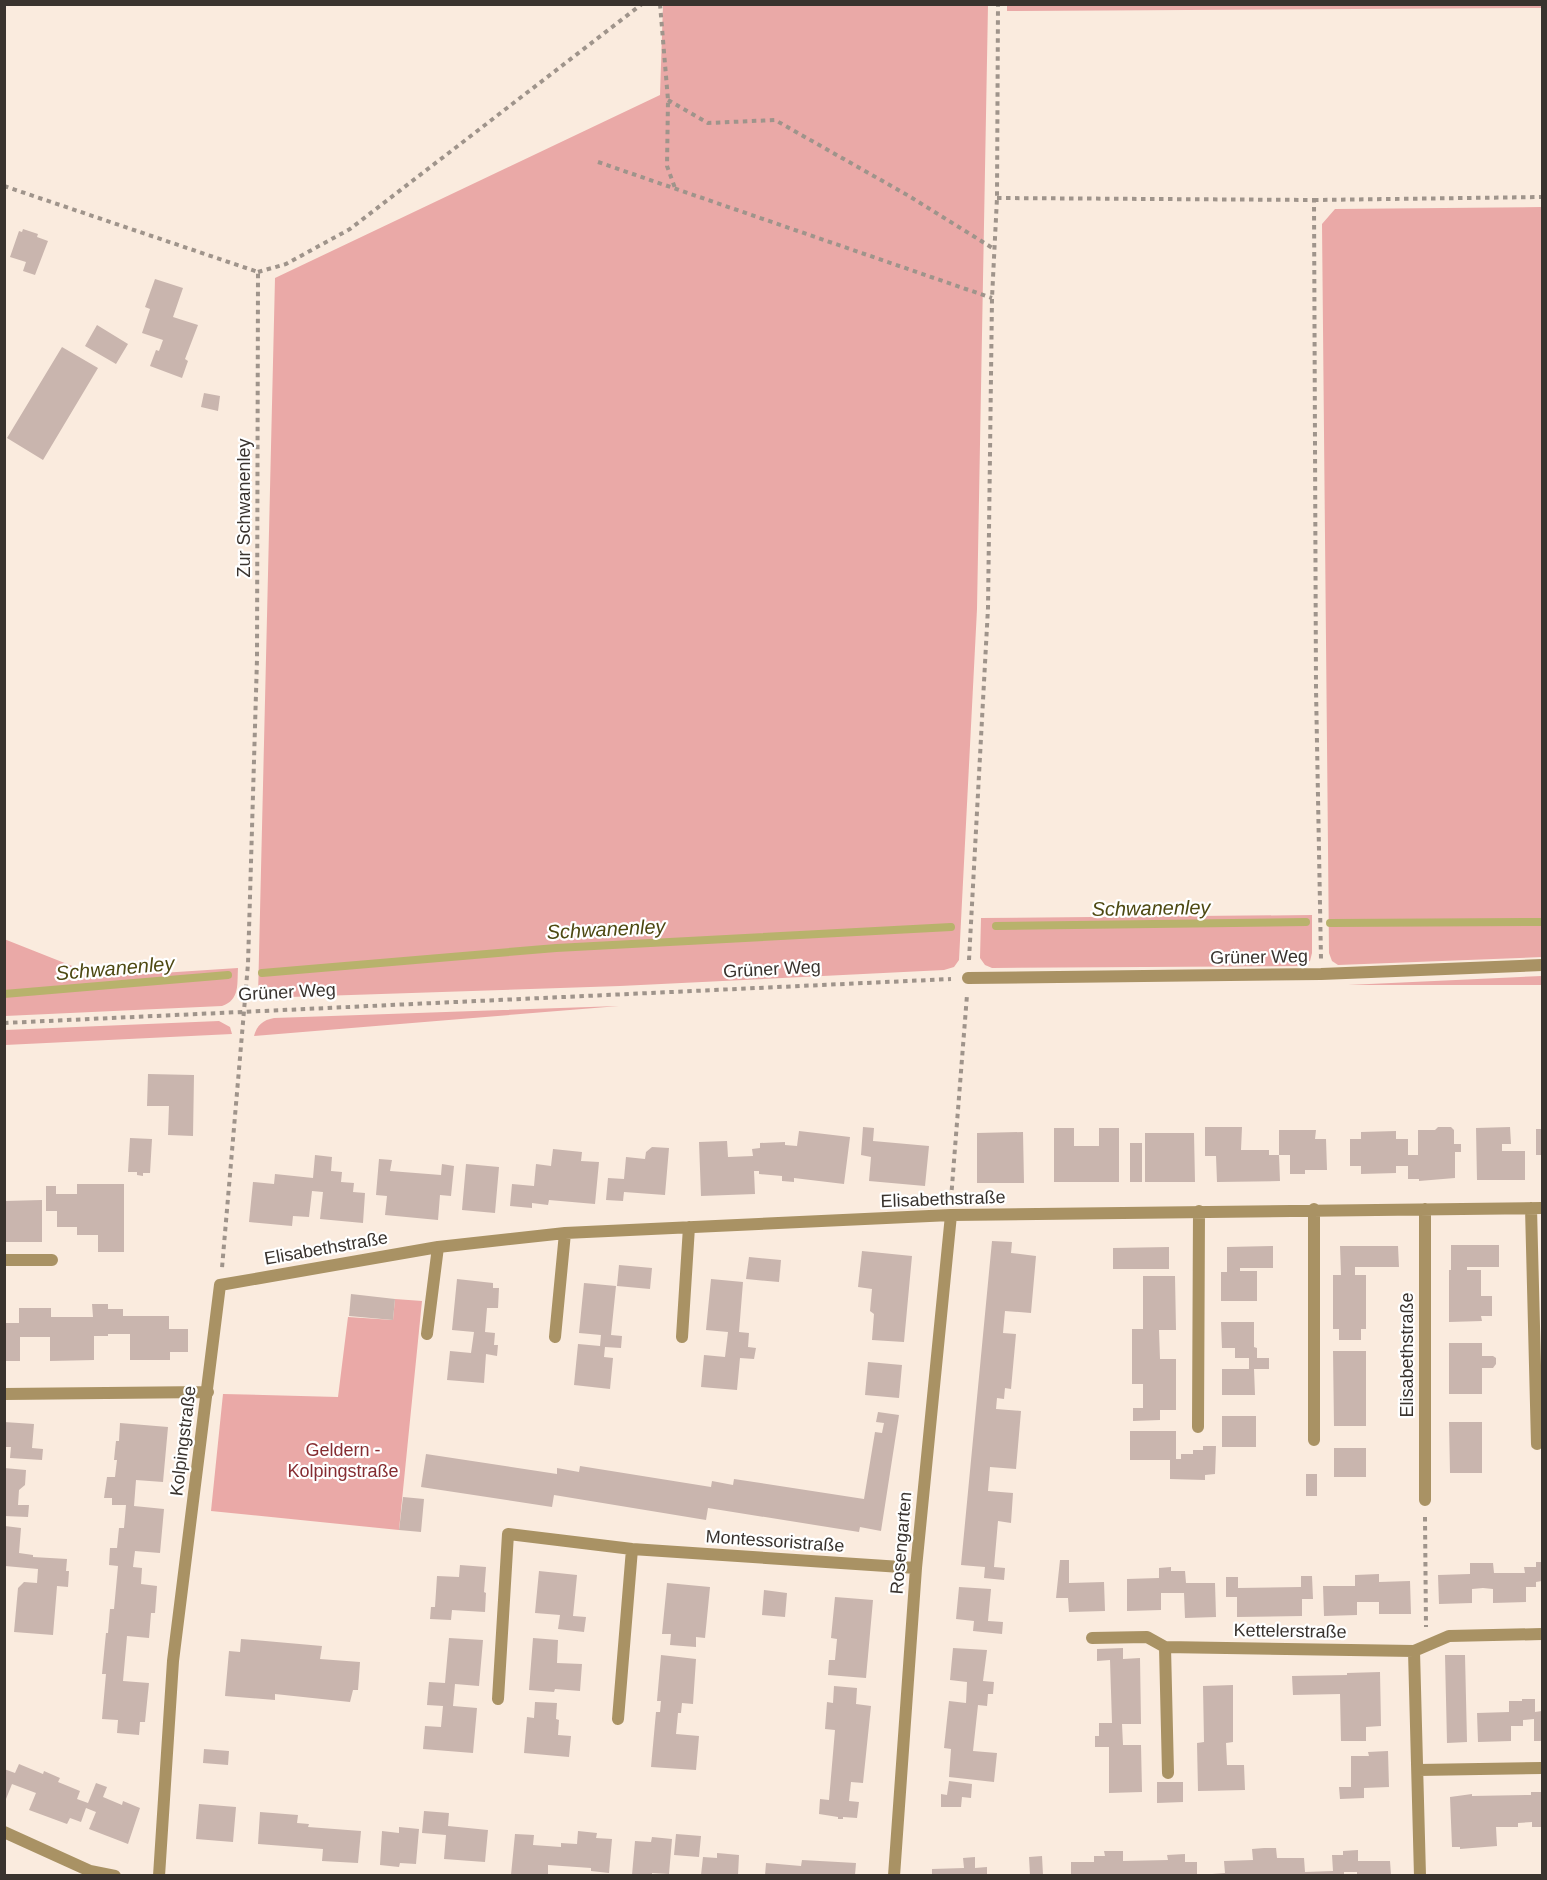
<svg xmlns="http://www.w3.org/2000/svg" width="1547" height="1880" viewBox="0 0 1547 1880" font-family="Helvetica,sans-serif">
<rect width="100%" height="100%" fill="#faebde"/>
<path fill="#eaa9a7" d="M1007 4H1542V8L1007 11Z
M663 5H988L977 609 959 960 954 967 944 970 620 986 260 998 258 997 275 278 660 95Z
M1542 207V957L1338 965 1332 961 1329 953 1322 224 1335 209Z
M1312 915V953L1310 961 1301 966 992 968 985 965 980 958 981 918Z
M4 939 100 977 238 968C237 984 240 1000 222 1006L5 1016Z
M1542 976V985H1348Z
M619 1006 254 1036C257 1025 263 1020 274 1018Z
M219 1021 230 1027 232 1034 5 1045V1030Z
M395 1299 422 1301 399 1530 211 1511 223 1394 338 1397 348 1317 393 1320Z"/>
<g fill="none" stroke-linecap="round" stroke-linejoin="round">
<path stroke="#b8b26c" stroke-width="8" d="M1330 923 1542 922
M996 926 1306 922
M262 973 556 948 951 927
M4 994 228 975"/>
</g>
<path fill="#c9b5ae" d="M23 229 38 234 37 237 48 241 35 275 23 271 26 262 10 257 19 231 22 232Z
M155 279 183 288 173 317 198 325 185 359 188 361 182 378 150 366 156 350 159 351 163 340 142 333 150 309 145 307Z
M97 325 128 344 116 364 85 346Z
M62 347 98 368 43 460 7 438Z
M204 393 220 396 218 411 201 407Z
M148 1074 194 1075 193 1136 168 1135 169 1106H147Z
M863 1127 874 1128 873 1141 929 1146 925 1186 869 1181 871 1157 861 1155Z
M1205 1127H1242L1241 1150H1269V1155H1279L1280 1181 1217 1182 1216 1156H1205Z
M1438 1127H1451L1454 1130V1144H1461V1152H1455V1178L1419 1181V1179H1408V1166H1396V1173L1361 1174V1166H1350V1139H1361V1132L1396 1131V1139H1408V1155H1418V1130H1435Z
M1510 1127 1511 1144H1502V1151H1525V1180H1477L1476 1128Z
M1054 1128H1074V1146H1099V1128H1119V1182H1054Z
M1536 1129H1542V1155H1536Z
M1279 1130H1316L1315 1139H1326L1327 1170H1305V1174H1290V1155H1279Z
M799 1131 850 1137 844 1184 794 1178V1182L782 1181V1176L759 1174V1171H754L755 1194 701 1196 699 1142 727 1141 728 1157 753 1156 752 1149 760 1148V1143L785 1142V1145L797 1146Z
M1023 1132 1024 1183H977V1133Z
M1145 1133H1194L1195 1182H1145Z
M130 1138 152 1139 150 1173H143V1176L137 1175V1172H128Z
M1130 1143H1142V1182H1130Z
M652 1147 669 1148 665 1195 624 1192 623 1201 606 1200 608 1178 624 1179 626 1157 645 1159 646 1152Z
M553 1149 582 1152 581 1161 599 1162 595 1204 549 1200 548 1205 532 1203V1208L510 1206 512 1184 534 1186 536 1164 551 1166Z
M315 1155 332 1157 331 1171 342 1172 341 1182 354 1183 353 1192 365 1193 363 1223 320 1219 323 1192 312 1191 309 1217 293 1216 292 1226 249 1222 253 1182 274 1184 275 1174 313 1178Z
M379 1159 392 1160 390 1171 441 1175 442 1164 454 1166 451 1196 440 1195 438 1220 385 1215 387 1196 376 1195Z
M466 1164 499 1167 495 1213 462 1210Z
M77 1184H124V1252H98V1235H77V1227H57V1211H46V1186H56V1194H77Z
M42 1200V1242H5V1201Z
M992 1241 1012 1242 1011 1253 1036 1256 1031 1313 1005 1311 1003 1333 1016 1334 1011 1389 1005 1388 1004 1399 997 1398 996 1409 1021 1411 1016 1469 990 1467 988 1491 1013 1493 1011 1523 998 1521 994 1567 1005 1568 1004 1580 984 1578 985 1567 961 1565Z
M1451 1245H1499V1267H1467V1270H1481V1296H1492V1316H1481L1482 1321 1449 1322V1270H1451Z
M1273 1246V1268H1240V1271H1257V1301H1221V1272H1227V1247Z
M1340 1246H1398L1399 1267H1355V1275H1366V1329H1361V1340H1339V1329H1333V1275H1341Z
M1169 1247V1269H1113V1248Z
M862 1251 912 1256 904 1342 872 1340 874 1314 870 1311 872 1289 858 1287Z
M749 1257 781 1260 779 1282 746 1279Z
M619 1265 652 1268 650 1289 617 1286Z
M1143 1276H1175L1176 1330H1159L1160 1359H1176V1410H1160V1420L1133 1421V1408H1143V1384H1132V1329H1143Z
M457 1279 493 1283V1288H499L498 1308H487L485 1332 495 1333 494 1345H498L497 1356 486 1354 484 1383 447 1380 450 1351 471 1353 474 1332 452 1330Z
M711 1279 743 1282 739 1332 749 1333 748 1347 756 1348 754 1359 740 1358 737 1390 701 1387 704 1355 725 1357 728 1332 706 1330Z
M584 1283 616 1286 611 1335 622 1336 621 1348 605 1347 604 1357 613 1358 610 1389 574 1385 578 1344 600 1346 601 1335 579 1333Z
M351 1294 395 1299 393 1320 349 1316Z
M92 1304H108V1309H123V1316H169V1329H188V1352H170V1360H130V1334H108V1336H94V1360L50 1361V1337H20V1361H4V1323H19V1308H51V1317H93Z
M1221 1322H1254V1347L1257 1348V1358H1269V1369H1254L1255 1395H1222V1369H1249V1358H1235V1348H1222Z
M1449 1343H1482V1356H1493L1496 1358V1364L1493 1368H1482V1394H1449Z
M1333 1351H1366V1426H1334Z
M868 1362 902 1365 899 1398 865 1395Z
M878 1412 899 1415 881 1531 860 1527 859 1532 708 1508 706 1520 554 1495 552 1507 421 1487 426 1454 557 1474V1468L579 1472 580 1466 711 1487 712 1481 733 1485 734 1479 864 1499 875 1432 882 1433 884 1423 876 1422Z
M1222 1416H1256V1447H1222Z
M4 1422 34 1424 32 1448 43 1449 42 1460 10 1458 11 1447H4Z
M1449 1422H1482V1473H1450Z
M120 1423 168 1427 163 1482 136 1480 134 1506 164 1509 160 1553 135 1551 133 1567 142 1568 141 1584 157 1586 155 1613H151L149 1638 127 1636 123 1681 149 1683 145 1722H140L139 1735 117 1733 118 1720 102 1719 106 1674H102L106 1633H108L110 1609H114L118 1566 109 1565 110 1548H117L119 1528H124L126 1505H112V1498H104L107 1477H115L117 1460H114L115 1450 116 1441H119Z
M1130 1431H1176V1459H1181V1454H1193V1450H1203V1446H1216L1215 1474 1205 1475V1480L1170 1479V1460H1130Z
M1334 1448H1366V1477H1334Z
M4 1468 26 1470 25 1485 19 1490 18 1505H29L28 1517 4 1516Z
M1306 1474H1317V1496H1306Z
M403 1497 424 1499 421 1532 399 1530Z
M5 1526 21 1528 19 1553 33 1555V1557L67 1559 66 1571H69L68 1587 57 1586 53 1635 14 1632 18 1588 24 1582 37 1583 38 1569 5 1566Z
M1060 1560H1069V1583L1104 1582 1105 1611 1069 1612 1068 1598H1056Z
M1536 1562H1542V1581L1536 1582V1587H1526V1602L1493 1603V1589L1483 1588 1472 1589V1603L1439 1604 1438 1575 1470 1574V1563H1493L1494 1573H1525L1524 1567H1536Z
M460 1565 486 1567 484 1592 486 1593 485 1612 452 1610 451 1620 430 1619 431 1607H435L437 1576 459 1577Z
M1171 1567V1571H1185L1186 1583H1215L1216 1617 1185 1618 1184 1593H1161V1610L1127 1611V1579L1159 1578V1568Z
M539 1571 577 1575 573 1616 586 1617 584 1632 558 1629 560 1615 535 1613Z
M1379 1574V1582L1410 1581 1411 1614H1379V1602H1357V1615L1324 1616 1323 1586H1355V1575Z
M1301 1576H1312L1313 1599H1302V1616L1237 1617V1597H1226V1577H1238V1588L1301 1587Z
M667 1583 710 1587 705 1638 696 1637V1647L670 1645 671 1634H662Z
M959 1587 991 1589 988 1621 1003 1622 1002 1634 973 1631 974 1621 956 1619Z
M764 1590 787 1593 785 1617 762 1615Z
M835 1597 873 1600 866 1678 828 1675 829 1660H835L837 1639 831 1638Z
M449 1638 483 1640 479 1686 455 1684 453 1706 477 1708 473 1753 423 1749 425 1726 441 1727 443 1706 427 1705 428 1693 429 1682 445 1683Z
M533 1638 558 1640 557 1663 582 1664 580 1691 555 1689 554 1692 529 1690Z
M241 1639 322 1646 320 1659 360 1662 358 1690H353L350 1702 275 1694V1700L225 1696 229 1651 240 1652Z
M953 1648 987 1650 983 1681 994 1682 993 1694H988L987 1706 978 1705 973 1751 997 1753 994 1782 949 1777 951 1749 944 1748 949 1701 966 1703 967 1682 950 1680Z
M1123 1648V1659L1140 1658 1141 1724H1122L1123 1745H1141L1142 1792 1109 1793V1747H1095V1736H1099V1723H1112L1110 1660 1097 1661V1649Z
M661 1655 696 1659 693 1704 682 1703 681 1713H678L676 1734 699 1736 696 1770 651 1767 656 1712H660L661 1701H657Z
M1445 1655H1465L1467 1742 1447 1743Z
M1380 1672 1381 1726 1366 1727V1741H1341L1340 1694 1293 1695 1292 1676 1347 1675V1673Z
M1233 1685V1742L1226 1743 1227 1765H1244L1245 1790 1198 1791 1197 1743 1204 1742 1203 1686Z
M834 1686 857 1688 856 1704 871 1706 863 1783 851 1782 849 1801 859 1802 857 1818 843 1817V1819H838V1817L819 1814 820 1799 829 1800 835 1730 825 1729 827 1702 833 1703Z
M1522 1699H1535V1712L1542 1711V1741H1534V1719L1523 1720V1726H1511V1741L1478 1742 1477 1713 1509 1712V1701H1522Z
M535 1702 557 1703 556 1719 559 1720 558 1735 571 1736 569 1757 524 1753 527 1717 534 1718Z
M204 1749 229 1751 228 1765 203 1763Z
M1388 1751 1389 1787 1364 1788V1798L1340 1799 1339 1787H1351V1756H1369L1368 1752Z
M19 1764 43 1774 44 1771 60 1778 58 1782 80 1791 77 1799 88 1803 96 1783 107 1787 103 1797 122 1805 123 1801 140 1808 128 1844 89 1829 96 1812 86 1808 81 1822 70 1818 67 1824 29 1810 36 1793 12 1784 6 1799 4 1798V1769L15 1773Z
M949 1781 972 1784 971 1798 962 1797 961 1807H941V1794L947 1795Z
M1157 1782H1183V1802L1157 1803Z
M1531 1792H1542V1827H1532V1822L1518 1823V1827H1496L1497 1846 1460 1849V1847H1452L1450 1797 1472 1794V1796L1531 1795Z
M199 1804 236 1807 233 1842 196 1839Z
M424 1811 449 1813 448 1826 488 1830 485 1862 444 1859 446 1835 422 1833Z
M260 1812 298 1815 297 1823 309 1824 308 1827 361 1831 358 1863 322 1861 323 1849 258 1844Z
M399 1827 419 1829 416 1864 400 1863 399 1867 380 1865 382 1831 399 1833Z
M578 1831 597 1833 596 1838 612 1839 609 1873 591 1871V1868L548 1865V1875H511L515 1834 534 1835 533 1845 561 1847V1843L577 1844Z
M676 1834 701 1836 699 1857 674 1855Z
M652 1837 672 1839 669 1874 652 1873V1875H632L635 1841 651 1842Z
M1264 1848H1276L1277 1858H1304L1305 1872 1333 1871 1332 1855H1343V1851L1358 1850V1861H1390L1391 1875H1357V1872H1344V1875H1213L1212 1874 1225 1873 1224 1861 1253 1860 1252 1849Z
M1104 1851H1123V1861L1168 1860 1167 1855 1185 1854V1862H1197V1875H1071V1862H1094V1856H1105Z
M717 1853 739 1855 738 1875H701L703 1857 717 1858Z
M1042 1856 1043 1875H1030L1029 1857Z
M975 1857V1868L987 1867V1875H932V1869L964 1868 963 1858Z
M802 1860 856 1863 855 1875H765L766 1863 801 1866Z"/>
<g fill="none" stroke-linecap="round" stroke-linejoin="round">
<path stroke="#9f948b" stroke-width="4" stroke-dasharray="4.5 4.5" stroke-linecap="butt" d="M660 4 668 100 667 166 675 188
M668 100 708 123 775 120 909 196 994 249
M598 162 992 298
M4 186 258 272 257 659 248 964 222 1268
M997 198 1314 200 1316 689 1321 959
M1314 200 1542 197
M258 272 286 264 350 229 642 4
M969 960 988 608 992 298 997 198 998 4
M4 1023 951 979
M951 1199 967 995
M1425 1517 1426 1627"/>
<path stroke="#a99264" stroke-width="12" d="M968 978 1321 974 1542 965
M1531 1208 1537 1444
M1425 1209V1500
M4 1260H52
M427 1334 438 1247
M555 1337 565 1233
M682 1337 689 1227
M4 1394 208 1392
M1198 1427 1199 1211
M1314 1440V1209
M1092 1638 1147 1637 1165 1647 1414 1651 1420 1876
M1165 1647 1168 1773
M1414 1651 1449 1636 1542 1634
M498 1699 508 1534 632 1549 916 1568
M618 1719 632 1549
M1418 1770 1542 1768
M4 1832 90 1871 115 1876
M159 1876 173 1661 220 1285 438 1247 565 1233 951 1215 1542 1208
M894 1876 916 1568 951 1215"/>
</g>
<g text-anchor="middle" stroke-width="4.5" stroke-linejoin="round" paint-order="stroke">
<g font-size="18" fill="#39332e" stroke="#fff">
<text transform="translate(244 508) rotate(-90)" y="6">Zur Schwanenley</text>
<text transform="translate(1259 957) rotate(-1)" y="6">Grüner Weg</text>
<text transform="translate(772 969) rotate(-3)" y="6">Grüner Weg</text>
<text transform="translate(287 992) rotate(-3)" y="6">Grüner Weg</text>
<text transform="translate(943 1199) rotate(-2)" y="6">Elisabethstraße</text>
<text transform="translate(326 1248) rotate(-10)" y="6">Elisabethstraße</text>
<text transform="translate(1407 1355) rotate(-90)" y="6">Elisabethstraße</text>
<text transform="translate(183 1441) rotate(-83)" y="6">Kolpingstraße</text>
<text transform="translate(775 1541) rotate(4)" y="6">Montessoristraße</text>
<text transform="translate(901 1543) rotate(-85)" y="6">Rosengarten</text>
<text transform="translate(1290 1631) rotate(1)" y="6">Kettelerstraße</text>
</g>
<g font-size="18" fill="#852c31" stroke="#fff">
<text x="343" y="1456">Geldern -<tspan x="343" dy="21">Kolpingstraße</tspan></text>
</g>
<g font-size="20" font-style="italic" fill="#4e4912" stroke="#fff">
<text transform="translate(1151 908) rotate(-1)" y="7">Schwanenley</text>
<text transform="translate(606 929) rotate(-3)" y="7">Schwanenley</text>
<text transform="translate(115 968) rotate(-5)" y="7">Schwanenley</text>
</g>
</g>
<rect width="1547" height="1880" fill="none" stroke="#39332e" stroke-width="12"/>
</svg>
